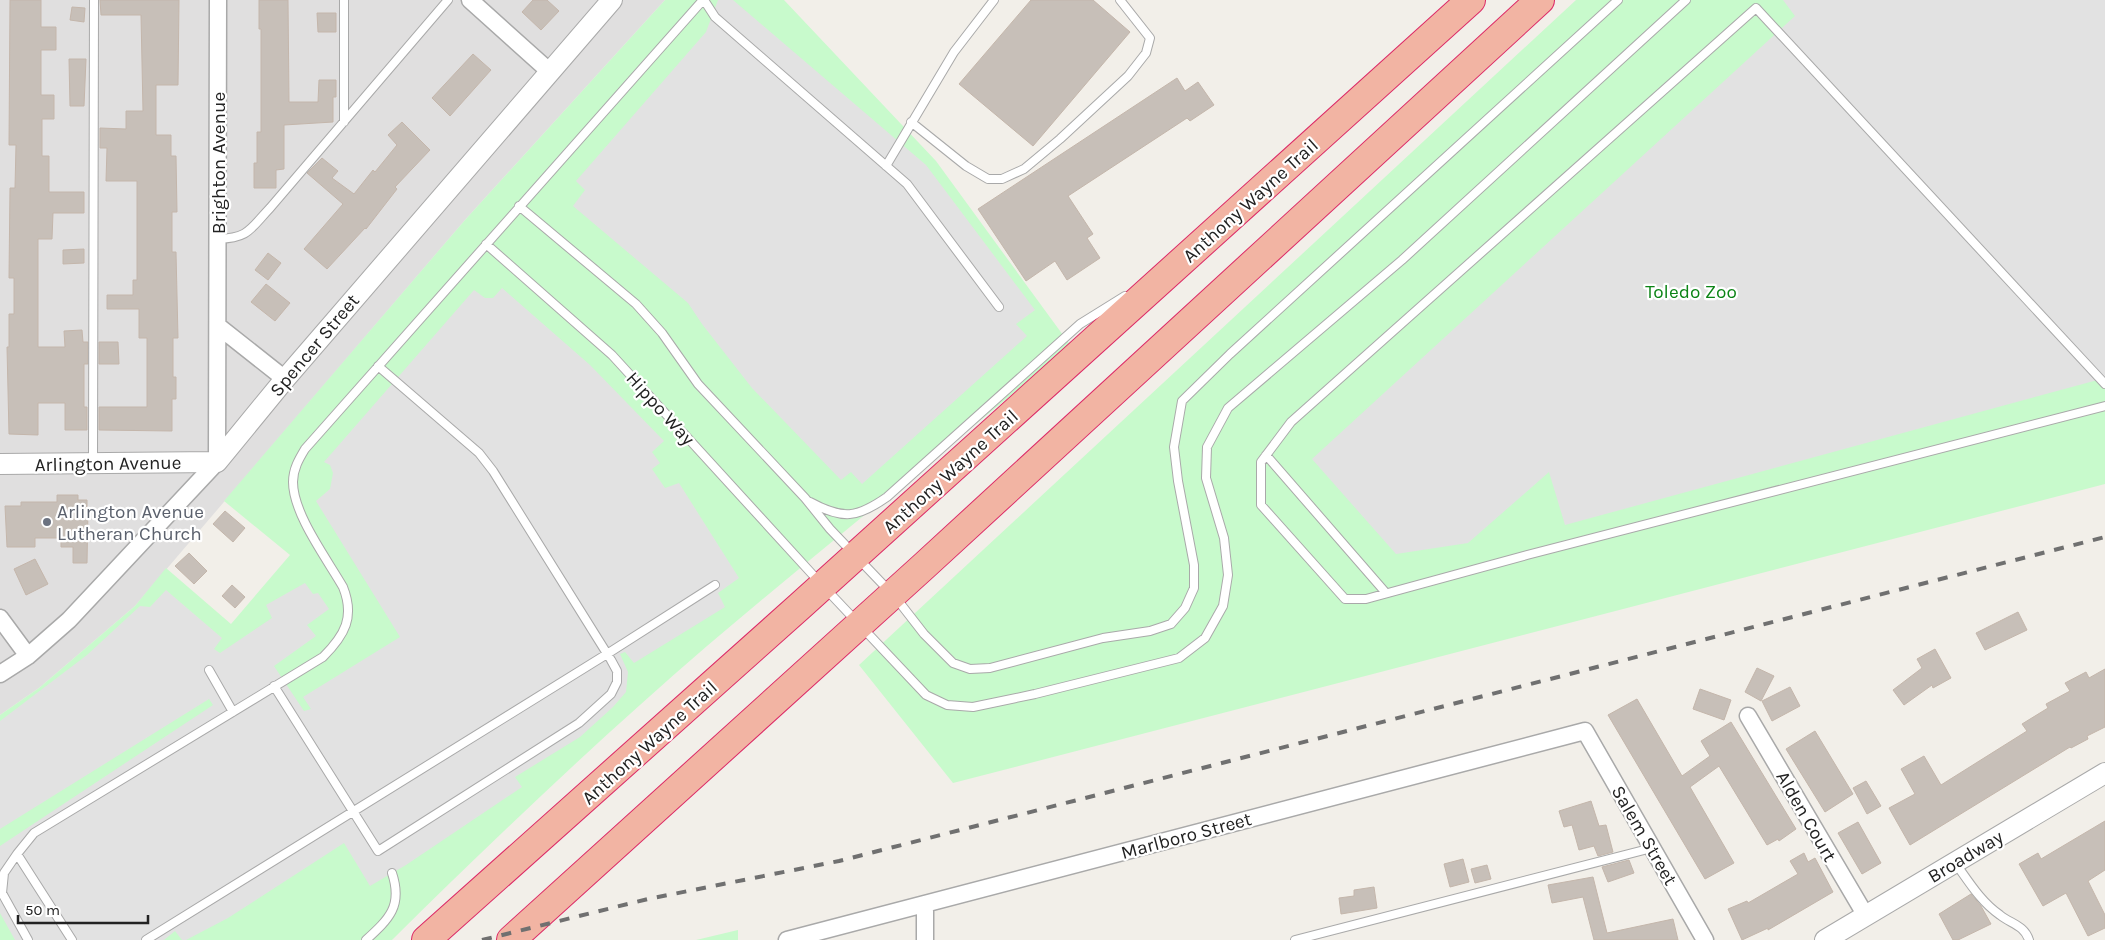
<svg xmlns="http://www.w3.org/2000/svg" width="2105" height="940" viewBox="0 0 2105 940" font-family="Karla,sans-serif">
<rect width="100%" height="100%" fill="#f2efe9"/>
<path fill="#e0dfdf" d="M0 0H665L465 220 135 606 39 688 0 715Z"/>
<path fill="#c8facc" d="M665 0H784L936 161 1071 346C950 446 827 544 707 646 598 740 494 839 392 940H0V715L39 688 135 606 166 568 231 624 290 555 224 501 465 220Z
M1576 0H2105V484L953 783 859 665Z
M738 930V940H696Z"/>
<path fill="#e2e2e2" d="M718 0H733L926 165 1035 310 1016 324 1027 336 862 484 851 472 841 480 752 388 702 324 688 303 573 206 585 190 576 181 706 32Z
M1783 0H2105V378L1565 525 1549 472 1468 543 1396 554 1312 459 1795 16Z
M502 288 590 365 664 441 652 452 660 463 652 469 665 488 679 483 739 578 718 593 725 607 634 663 625 652 620 654 628 672 626 692 613 707 580 737 515 777 522 787 406 865 370 886 344 843 228 918 186 940H182L175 931 164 940H15L0 913V846L213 705 209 699 0 829V721L87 655 140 606 150 607 166 590 222 638 214 649 220 653 272 618 266 605 305 583 313 594 318 593 329 609 307 625 316 636 274 666 304 711 311 709 303 697 400 637 316 501 330 489 333 473 330 465 324 462 474 290 485 298H493Z"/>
<path fill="#c7bfb8" stroke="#c4b6ab" d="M10 0H41V27H56V50H41V95H54V119H42V156H49V192H84V213H53L52 239H38V347H65L64 331 82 330 83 342H88V364H84V407H87V430H65V403H38V435L9 434 7 347H9V314H14V278H9L10 188H15L16 145H9Z
M100 0H179L178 85H156V135H171V156H176L177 212H172V252H176L178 338H173V377H176V399H172V431L99 430V407H147V338H139V309H107V295H133V280H137V181H106L107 148H100V128L126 129V111H143L141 15H101Z
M259 0H288L289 102H318L319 80H336V97H333V122L284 125V169L276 170V188H254V163H257V132H261V29H259Z
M533 0H547L559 11 541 30 522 12Z
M1031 0H1093L1130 32 1033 146 959 84Z
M72 7 85 8 84 22 70 20Z
M317 13H336V32H318Z
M473 54 491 70 450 116 432 98Z
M69 59H86L84 106H70Z
M1177 78 1185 91 1198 82 1214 105 1190 121 1187 118 1068 196 1093 234 1087 238 1100 258 1067 280 1055 261 1026 281 978 209Z
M402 122 430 150 395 187 397 189 366 229 365 228 327 269 304 249 343 204 307 173 322 158 338 171 332 178 354 194 373 170 375 172 397 145 388 135Z
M84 249V263L63 264V250Z
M268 253 281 263 268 280 255 270Z
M266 284 290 303 275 321 251 302Z
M99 342H118L119 364H99Z
M57 495H78V500H87V509H88L87 563H73V547H61V538H35V547H7L5 506H21V502H57Z
M225 511 245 528 233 542 213 524Z
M189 553 207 571 194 584 175 566Z
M35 559 48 584 26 595 14 569Z
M232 585 245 597 235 608 222 596Z
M2018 612 2027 630 1985 650 1976 633Z
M1935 649 1951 678 1933 688 1932 685 1904 705 1893 690 1922 668 1917 659Z
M1757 668 1774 676 1761 701 1745 692Z
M2105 669V727L2087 736 2088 739 2071 748 2070 747 1910 845 1889 808 1915 794 1901 769 1924 756 1941 785 2027 731 2022 724 2048 708 2046 704 2070 691 2065 683 2086 672 2089 678Z
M1790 687 1800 706 1772 721 1762 701Z
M1700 689 1731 700 1724 720 1693 709Z
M1637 699 1682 776 1710 756 1701 741 1731 722 1796 829 1779 841 1778 839 1767 845 1719 766 1690 787 1734 863 1705 879 1608 715Z
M1815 731 1853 794 1825 812 1786 749Z
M1866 781 1881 806 1867 814 1853 788Z
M1591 801 1599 826 1606 825 1613 852 1598 856 1594 846 1579 850 1572 825 1564 827 1559 811Z
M2105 821V870L2088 881 2105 915V928L2088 936 2066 893 2043 906 2019 864 2038 853 2041 859Z
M1858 822 1881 863 1862 874 1838 833Z
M1804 853 1808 862 1815 858 1833 892 1768 930V928L1742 940 1728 909 1747 901 1748 903 1798 874 1790 861Z
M1463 859 1469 882 1450 887 1444 864Z
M1629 860 1634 873 1608 882 1602 867Z
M1487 865 1491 879 1475 883 1471 869Z
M1593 877 1607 933 1673 919 1678 940H1594L1583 897 1552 903 1548 885Z
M1374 887 1377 908 1341 914 1339 898 1354 896V890Z
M1971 894 1981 906 1991 924 1958 940H1953L1939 914Z"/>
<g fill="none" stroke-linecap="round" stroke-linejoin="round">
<g stroke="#a9a9a9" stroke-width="10">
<path id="service" d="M344 0V122
M704 0 715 17 907 184 999 307
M911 122 966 166 988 179H1002L1024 169 1060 139 1128 76 1146 53 1150 38 1120 0
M886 166 954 52 994 0
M519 206 636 304 662 333 698 384 805 498 830 529 896 598 924 634 953 663 970 669 990 668 1103 638 1150 631 1171 624 1185 608 1194 588V565L1178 481 1174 447 1182 401 1230 354 1618 0
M218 239C249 238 250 229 270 208L448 0
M486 244 612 355 823 586 926 695 947 705 973 707 1035 694 1179 658 1205 638 1223 606 1228 575 1224 538 1206 478 1207 447 1228 408 1402 260 1686 0
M2105 384 1756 8 1291 422 1261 462V505L1345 599H1366L1527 555 2105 406
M1266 455 1386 593
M93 461 94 0
M810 502C843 520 857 518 887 497L1080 324 1125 296
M209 670 233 712
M274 686 378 851 579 723 611 694 617 682V671L611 660 493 471 479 453 378 366
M17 854 4 873 2 893 28 940
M1956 864C1969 882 1981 902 2000 915 2011 924 2024 925 2029 940
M72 940 17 854 34 833 323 657C345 635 355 617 343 587 327 559 293 514 293 482 293 469 299 459 305 449L703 0
M146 940 607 654 715 585
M366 940C389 919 403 906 392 873
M1295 940 1652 848"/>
</g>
<g stroke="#a9a9a9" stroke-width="19">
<path id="minor" d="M470 0 549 71
M218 326 285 379
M0 618 28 656
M0 674 28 656 69 620 217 462 218 0
M1748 716 1866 916
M925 904V940
M787 940 1585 731 1705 940"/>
</g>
<g stroke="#a9a9a9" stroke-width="22">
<path id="tertiary" d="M0 464 217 462 285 379 612 0
M1825 940 2105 773"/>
</g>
<g stroke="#dc2a67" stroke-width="30">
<path id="trunk" d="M426 940 800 606 1471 0
M511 940 924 566 1540 0"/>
</g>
<use href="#service" stroke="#fff" stroke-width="8"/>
<use href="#minor" stroke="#fff" stroke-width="16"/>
<use href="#tertiary" stroke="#fff" stroke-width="20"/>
<use href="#trunk" stroke="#f2b4a3" stroke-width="28"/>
<path stroke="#707070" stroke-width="4" stroke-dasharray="10 10" stroke-linecap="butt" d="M482 940 648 899 839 861 2105 537"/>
</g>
<circle fill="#6b7280" stroke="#fff" stroke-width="2" cx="47" cy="522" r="5"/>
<g text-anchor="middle" stroke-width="4.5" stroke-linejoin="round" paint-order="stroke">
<g font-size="19" fill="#222" stroke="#fff">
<text transform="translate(218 163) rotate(-90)" y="7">Brighton Avenue</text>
<text transform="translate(1250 200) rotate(-42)" y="7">Anthony Wayne Trail</text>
<text transform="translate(314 345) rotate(-50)" y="7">Spencer Street</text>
<text transform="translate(661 408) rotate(48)" y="7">Hippo Way</text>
<text transform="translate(108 463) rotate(-1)" y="7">Arlington Avenue</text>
<text transform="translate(950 471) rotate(-42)" y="7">Anthony Wayne Trail</text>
<text transform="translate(649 742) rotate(-42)" y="7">Anthony Wayne Trail</text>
<text transform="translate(1807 816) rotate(60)" y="7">Alden Court</text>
<text transform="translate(1186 835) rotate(-15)" y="7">Marlboro Street</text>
<text transform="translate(1645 835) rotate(60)" y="7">Salem Street</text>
<text transform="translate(1965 856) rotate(-31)" y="7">Broadway</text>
</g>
<g font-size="19" fill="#0c8416" stroke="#fff">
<text x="1691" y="298">Toledo Zoo</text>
</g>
<g font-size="19" fill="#5b616d" stroke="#fff" text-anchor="start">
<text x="57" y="518">Arlington Avenue<tspan x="57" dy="22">Lutheran Church</tspan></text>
</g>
</g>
<path d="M18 915v8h130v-8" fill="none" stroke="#222222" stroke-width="2.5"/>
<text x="25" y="915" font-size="15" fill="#222222" stroke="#ffffff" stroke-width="4" paint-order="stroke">50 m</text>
</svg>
